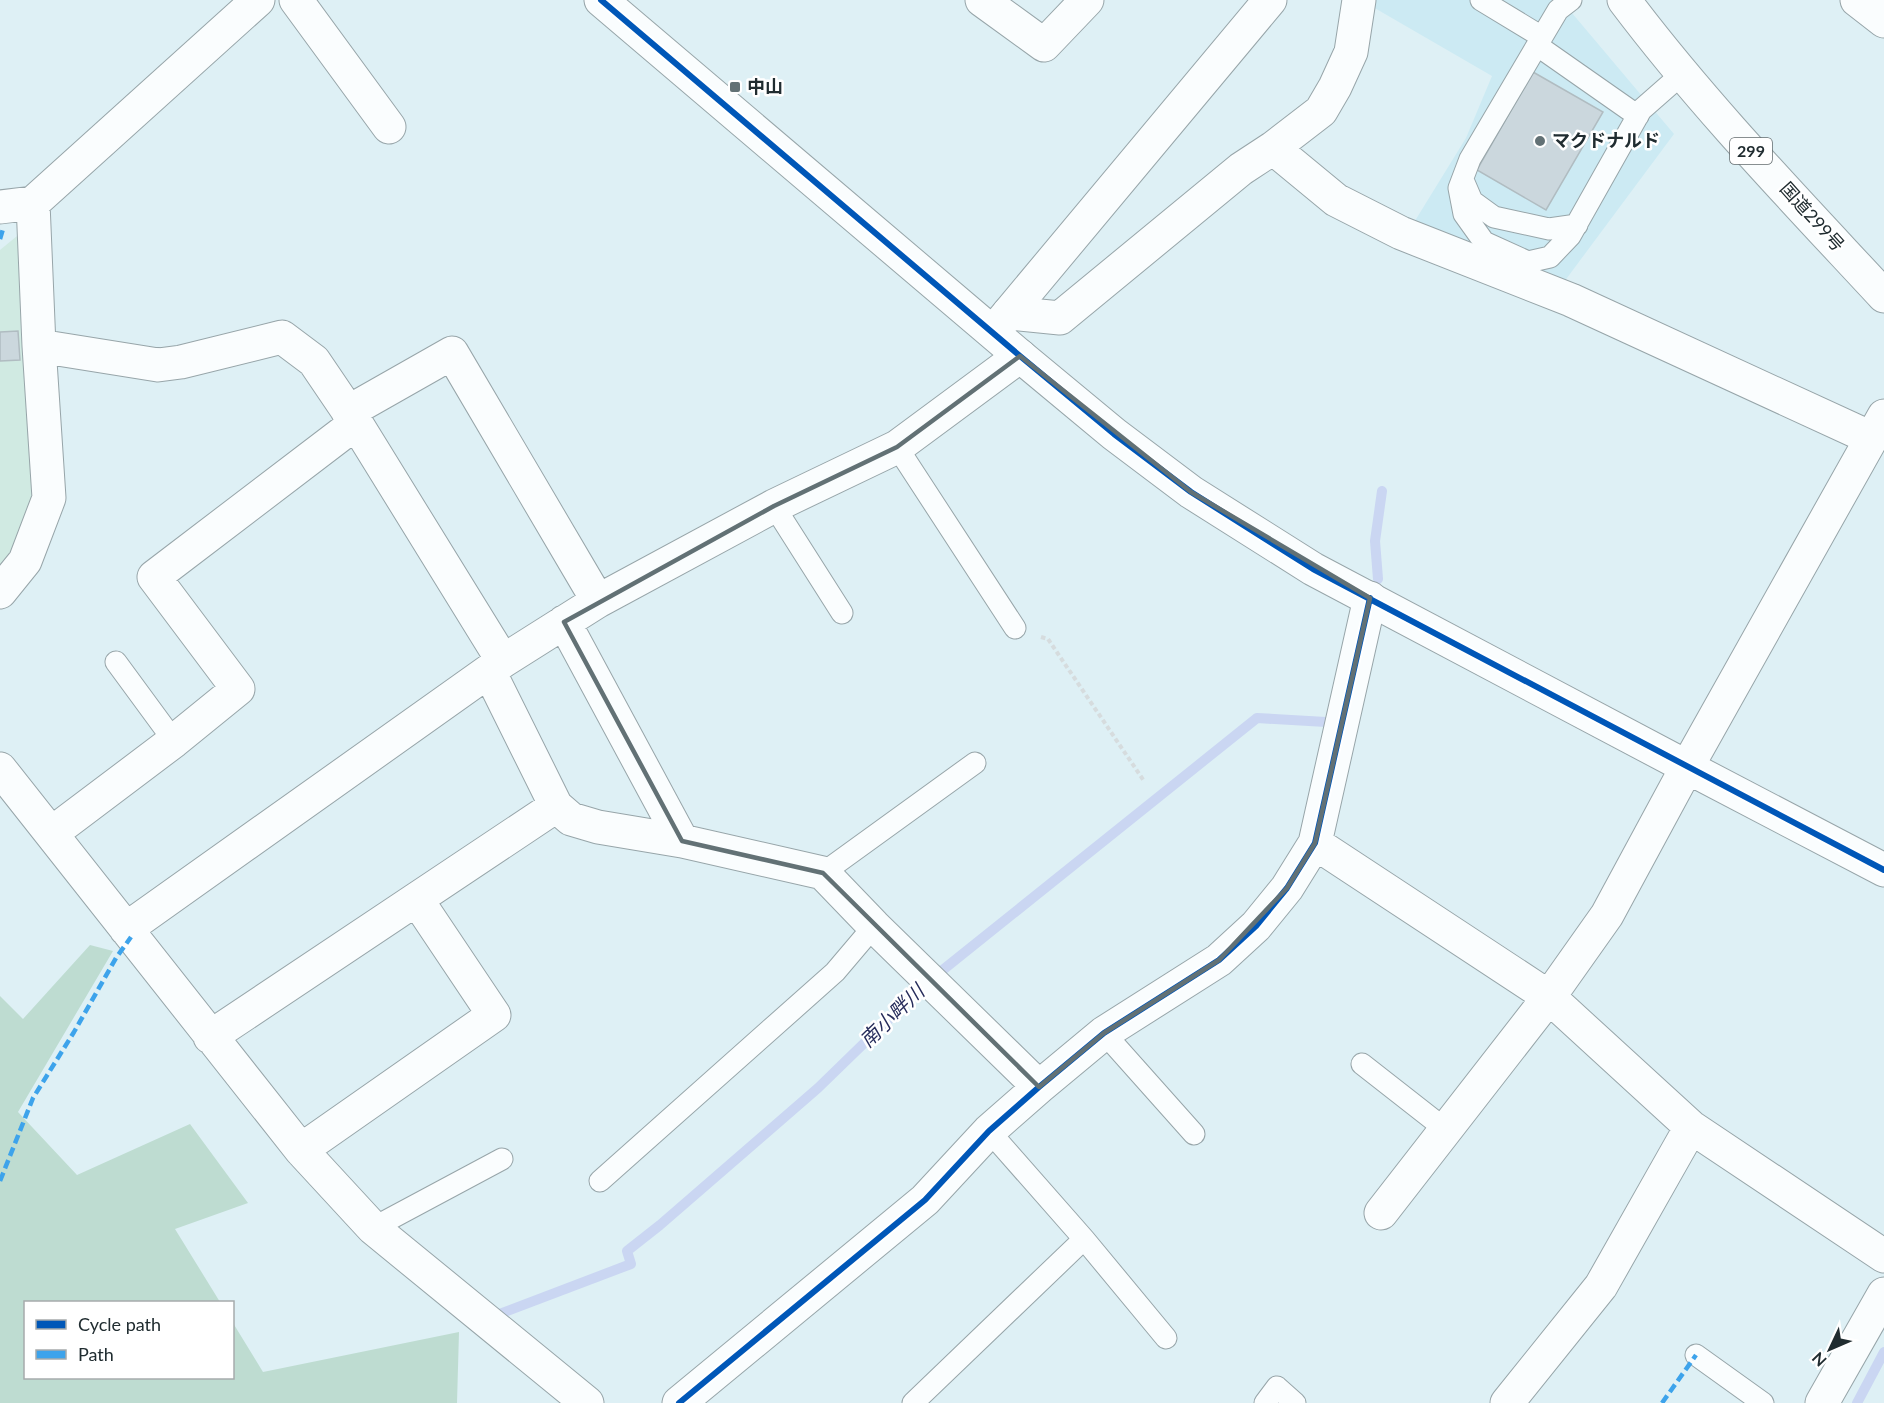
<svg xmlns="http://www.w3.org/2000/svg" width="1884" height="1403" viewBox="0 0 1884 1403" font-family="Lato,'Noto Sans JP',sans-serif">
<rect width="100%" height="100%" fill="#def0f5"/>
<path fill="#cceaf3" d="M1366 0H1561L1674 134 1561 286 1413 224 1466 138 1492 76 1366 3Z"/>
<path fill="#d0eae2" d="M22 232 38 496 15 549 0 568V250Z"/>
<path fill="#bedcd1" d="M90 945 113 951 18 1112 77 1175 190 1124 248 1203 175 1229 220 1302H26V1378H232L233 1323 263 1372 459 1332 457 1403H0V996L23 1019Z"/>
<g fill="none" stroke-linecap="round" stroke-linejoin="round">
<path stroke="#cad6f2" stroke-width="10" d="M1378 579 1375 541 1382 491
M489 1318 631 1264 627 1251 660 1225 818 1088 924 985 1257 718 1326 722
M1857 1403 1884 1352"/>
</g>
<path fill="#cbd7dd" stroke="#b0bcc1" stroke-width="1.5" d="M1533 72 1603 112 1546 210 1477 170Z
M18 331 20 360 0 361V332Z"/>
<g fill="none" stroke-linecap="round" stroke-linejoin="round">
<g stroke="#97a5a9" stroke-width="23">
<path id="lane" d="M1481 0 1542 37
M1571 0 1558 10 1542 37 1470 159 1459 188 1464 214 1484 242 1528 262 1550 257 1570 236 1641 110 1682 74
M1538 46 1638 116
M1463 180 1472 201 1494 217 1549 229 1577 225
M897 447 1015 628
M774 506 842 613
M116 662 174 741
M823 873 975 763
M1104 1033 1194 1134
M1362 1064 1445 1129
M600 1181 835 972 874 926
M373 1228 502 1159
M1084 1239 1166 1338
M1696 1355 1763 1403
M913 1403 1084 1239 989 1131
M1265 1403 1277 1387 1295 1403"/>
</g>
<g stroke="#97a5a9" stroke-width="35">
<path id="street" d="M296 0 389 127
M982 0 1044 45 1087 0
M1857 0 1884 21
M1273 148 1336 200 1401 233 1571 300 1871 438
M0 207 33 203
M1009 313 1060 318 1241 169 1273 148 1321 111 1335 87 1351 52 1359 0
M39 346 158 365 181 362 282 337 314 361 356 423 503 661
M348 412 452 353 598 601
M0 592 25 561 49 498 39 346 33 203 258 0
M564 622 682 841
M489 671 556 806
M0 769 301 1150 373 1228 587 1403
M52 833 174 741 238 689 154 577 356 423
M1315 843 1549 997 1691 1127 1884 1256
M126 929 503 661 598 601 774 506 897 447 1020 356
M210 1037 556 806 571 819 598 827 682 841 823 873 874 926 1039 1087
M301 1150 494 1015 417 900
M1381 1213 1549 997 1607 915 1687 767 1884 870
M679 1403 925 1200 989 1131 1039 1087 1104 1033 1219 960 1256 926 1287 888 1315 843 1370 598
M1507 1403 1601 1286 1691 1127
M1822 1403 1884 1294"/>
</g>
<g stroke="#97a5a9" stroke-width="35">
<path id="secondary" d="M601 0 1020 356 1114 434 1191 492 1313 569 1687 767 1884 416
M993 332 1270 0"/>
</g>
<g stroke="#97a5a9" stroke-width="35">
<path id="highway" d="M1624 0C1703 105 1795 200 1884 296"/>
</g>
<path stroke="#d6dcde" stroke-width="4" stroke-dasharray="4.5 3" stroke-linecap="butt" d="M1041 637 1048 639 1144 781"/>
<use href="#lane" stroke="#fafdfe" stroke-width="21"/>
<use href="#street" stroke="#fafdfe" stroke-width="33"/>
<use href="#secondary" stroke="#fafdfe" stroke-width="33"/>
<use href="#highway" stroke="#fafdfe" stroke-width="33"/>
<path stroke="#3da3eb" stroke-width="4.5" stroke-dasharray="9 4.5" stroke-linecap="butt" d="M0 239 3 229
M0 1181 33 1098 74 1032 116 958 131 937
M1662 1403 1696 1355"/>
<g stroke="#fff" stroke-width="10">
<path id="cycleway" d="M601 0 1020 356 1114 434 1191 492 1313 569 1884 870
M679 1403 925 1200 989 1131 1039 1087 1104 1033 1219 960 1256 926 1287 888 1315 843 1370 598"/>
</g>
<use href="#cycleway" stroke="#0057b8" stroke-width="6"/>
</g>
<path fill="none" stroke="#627175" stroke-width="4.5" stroke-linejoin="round" d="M1020 356 1191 492 1370 598 1315 843 1287 888 1219 960 1104 1033 1039 1087 823 873 682 841 564 622 774 506 897 447Z"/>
<g fill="#627175" stroke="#fff" stroke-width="2">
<rect x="729" y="81" width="12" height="12" rx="3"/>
<circle cx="1540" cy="141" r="6"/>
</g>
<g text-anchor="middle" stroke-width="5" stroke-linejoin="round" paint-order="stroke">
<rect fill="#fff" stroke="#636b6e" stroke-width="1.5" x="1730" y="138" width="42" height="26" rx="4.5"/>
<g font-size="16" font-weight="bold" fill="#202c30">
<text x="1751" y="157">299</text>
</g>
<g font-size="18" font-weight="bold" fill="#202c30" stroke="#fff" text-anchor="start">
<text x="747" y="93">中山</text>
<text x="1552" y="147">マクドナルド</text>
</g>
<g font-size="18" fill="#202c30" stroke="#fff">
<text transform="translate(1812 217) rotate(48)" y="6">国道299号</text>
</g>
<g font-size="20" font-style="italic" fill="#262c5b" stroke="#fff">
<text transform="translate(892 1016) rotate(-44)" y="7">南小畔川</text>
</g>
</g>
<rect x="24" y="1301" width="210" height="78" fill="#ffffff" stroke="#a6abac" stroke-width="1.5"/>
<rect x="36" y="1320" width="30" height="9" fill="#0057b8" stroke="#a6abac" stroke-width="1.5"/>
<text x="78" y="1331" font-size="18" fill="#202c30">Cycle path</text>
<rect x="36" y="1350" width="30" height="9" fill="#3da3eb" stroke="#a6abac" stroke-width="1.5"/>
<text x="78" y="1361" font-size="18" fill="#202c30">Path</text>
<g transform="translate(1830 1349) rotate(226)" stroke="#ffffff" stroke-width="4.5" paint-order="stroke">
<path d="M0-4.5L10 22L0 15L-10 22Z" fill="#202c30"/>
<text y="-9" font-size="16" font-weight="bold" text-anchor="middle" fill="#202c30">N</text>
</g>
</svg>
